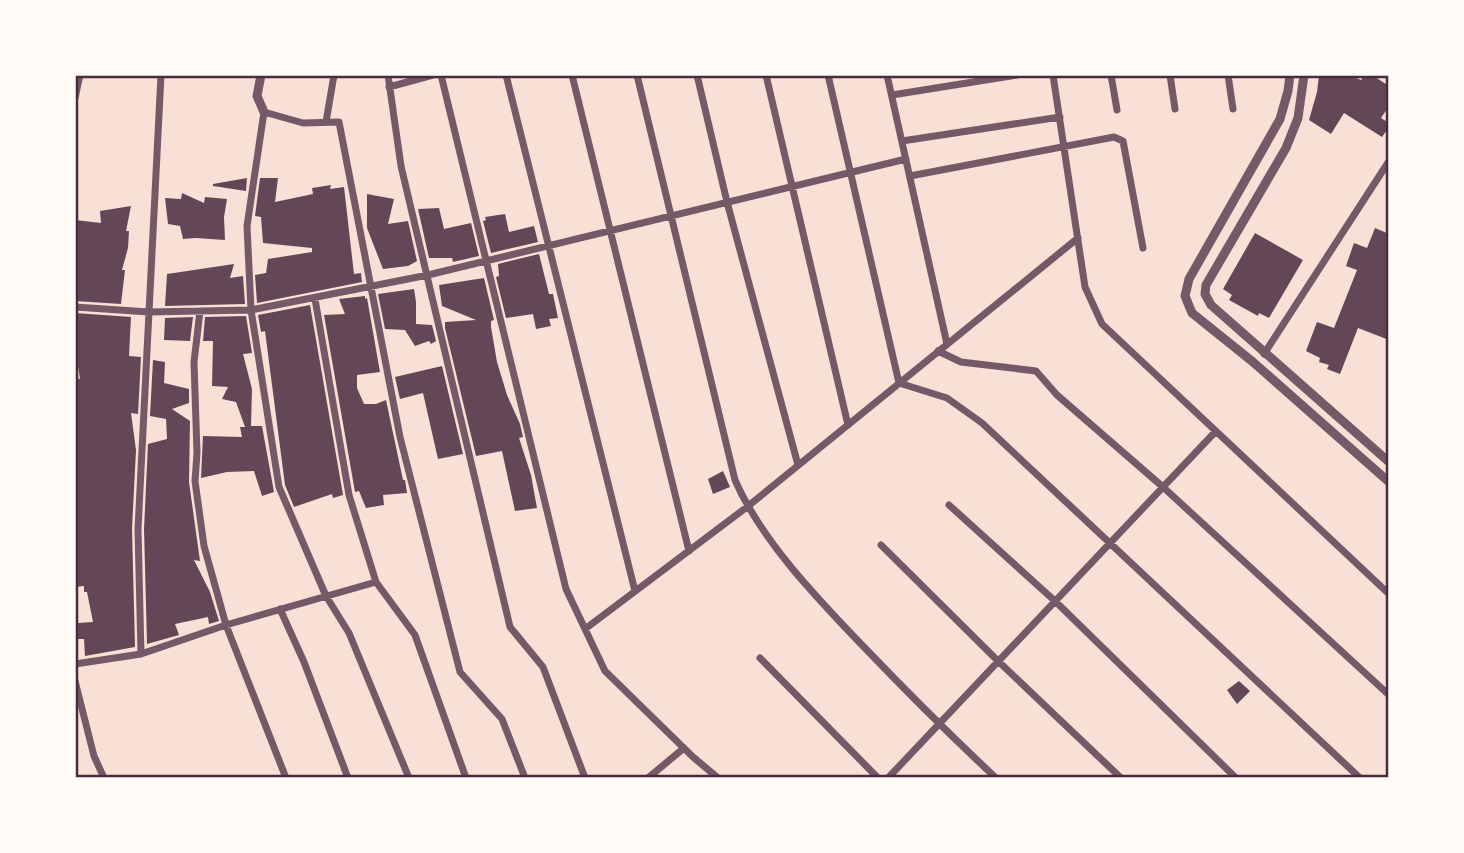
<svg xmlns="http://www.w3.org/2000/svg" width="1464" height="853" viewBox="0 0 1464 853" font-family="'Golos Text',sans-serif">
<rect width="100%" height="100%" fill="#f7e1d7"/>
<path fill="#644757" d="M1319 75H1349L1361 80 1364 75H1372L1389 86V106L1381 118 1389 123V127L1382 137 1344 113 1331 134 1309 120 1317 92Z
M247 178 246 191 213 186V184Z
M260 178H278L275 202 313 194 312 188 331 185 330 189 344 187 354 274 361 273 362 282 257 303 255 275 266 273 268 259 312 252V248L263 243 261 217 255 216Z
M182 193 204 203 205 197 227 199 224 217 225 240 196 238 183 239 180 226 168 224 165 198 181 199Z
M367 194 394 199 388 224 408 221 417 261 408 266 383 269 367 228Z
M131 206 126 231H129L128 248 122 270H125L121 304 75 301V220L101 223 100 211Z
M439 208 444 229 471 223 479 256 453 262 452 258H429L418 209Z
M505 214 509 232 534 226 538 242 491 253 483 221 486 220 485 217Z
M1375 228 1389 234V340L1358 328 1340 374 1327 369 1329 365 1319 362 1320 358 1306 351 1317 322 1334 328 1357 270 1346 266 1354 243 1367 248Z
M1255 233 1303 260 1269 318 1259 313 1258 316 1229 300 1232 295 1223 289Z
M539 254 549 294H553L558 318 549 319 551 326 536 329 533 314 506 318 496 277 499 276 498 264Z
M234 264 230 278 243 276 245 304 165 306 167 274Z
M484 278 494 320 491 321V327L497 362 507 395 520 424 523 437 519 438 531 475 537 508 515 511 502 451 476 456 445 328V322L476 320 442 306 439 285Z
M414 289 416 302V324L432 325 436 341 431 344 429 341 415 346 405 330 385 329 378 294Z
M365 296V299L367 298 380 372 357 375V388L364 404H376L386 400 403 480H405L407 493 383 495 384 505 366 508 359 491 355 492 324 315 345 314 339 299Z
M310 305 343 495 333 498 332 494 294 507 285 485 265 331 261 332 258 315Z
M75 313 131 317 129 356 141 357 138 414 131 413 136 450 132 529 135 647 85 656 84 639H78V623L93 622 87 592H84V586L75 587V378L80 379 75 348Z
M246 316 252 353 243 354 252 389 251 426H262L274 492 262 496 254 471 227 472 201 478 203 436 242 437 240 427H245L236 402 222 399 228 387 212 386 213 341H203L205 317Z
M193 317 190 341 164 340 165 318Z
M153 360 165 362 164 383 189 389V403L172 409 190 421 189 482 200 561 194 560 210 592 219 621 209 624 208 617 175 624 179 635 147 644 144 529 148 444 167 439 166 419 150 416Z
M442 366 463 454 438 459 423 393 400 399 395 377Z
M723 471 730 487 713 494 708 479Z
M1239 681 1250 691 1237 704 1227 690Z"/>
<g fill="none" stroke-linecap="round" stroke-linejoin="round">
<path stroke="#755966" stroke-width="7" d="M388 75 401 166 510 627 543 667 585 778
M441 75 566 589 605 671 693 757 718 778
M506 75 635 591
M572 75 689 551
M637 75 735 480C761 540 817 598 862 645 906 691 950 735 996 778
M697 75 727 202 798 465
M766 75 848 425
M828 75 899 383 947 398 982 423 1360 778
M887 75 947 344
M1053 75 1085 287 1102 324 1389 594
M1111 75 1117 110
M1170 75 1175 109
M1228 75 1233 109
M389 87 433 75
M892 95 1017 75
M75 98 80 75
M326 122 334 75
M902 141 1060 117
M910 176 1114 137 1123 141 1143 248
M315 299 349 495 376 582 415 635 466 778
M75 307 149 312 251 310 428 275 906 159
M200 311 194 362 197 453 195 481 204 546 226 625 286 778
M938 351 961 362 1036 371 1057 395 1163 487 1389 695
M1264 354 1389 161
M949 505 1055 601 1236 778
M881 545 998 661 1121 778
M280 609 304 662 348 778
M585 629 747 507 1078 238
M141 654 138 529 161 75
M760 658 878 778
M75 664 141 654 226 625 376 582
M75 681 94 756 104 778
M409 778 349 633 326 596 279 487 251 310 247 226 264 112 303 123 339 122 400 437 460 672 502 719 525 778
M648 778 684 748
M888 778 1216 431"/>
<path stroke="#755966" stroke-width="9" d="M261 75 257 96 264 112
M1290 75 1288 91 1280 119 1189 279 1185 296 1192 313 1253 362 1389 482
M1304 75 1298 118 1286 148 1206 285 1205 294 1211 305 1389 462"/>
</g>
<rect width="1464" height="853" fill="none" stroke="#fffaf5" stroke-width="154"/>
<rect x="77" y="77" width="1310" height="699" fill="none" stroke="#4a2c40" stroke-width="2.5"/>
</svg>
